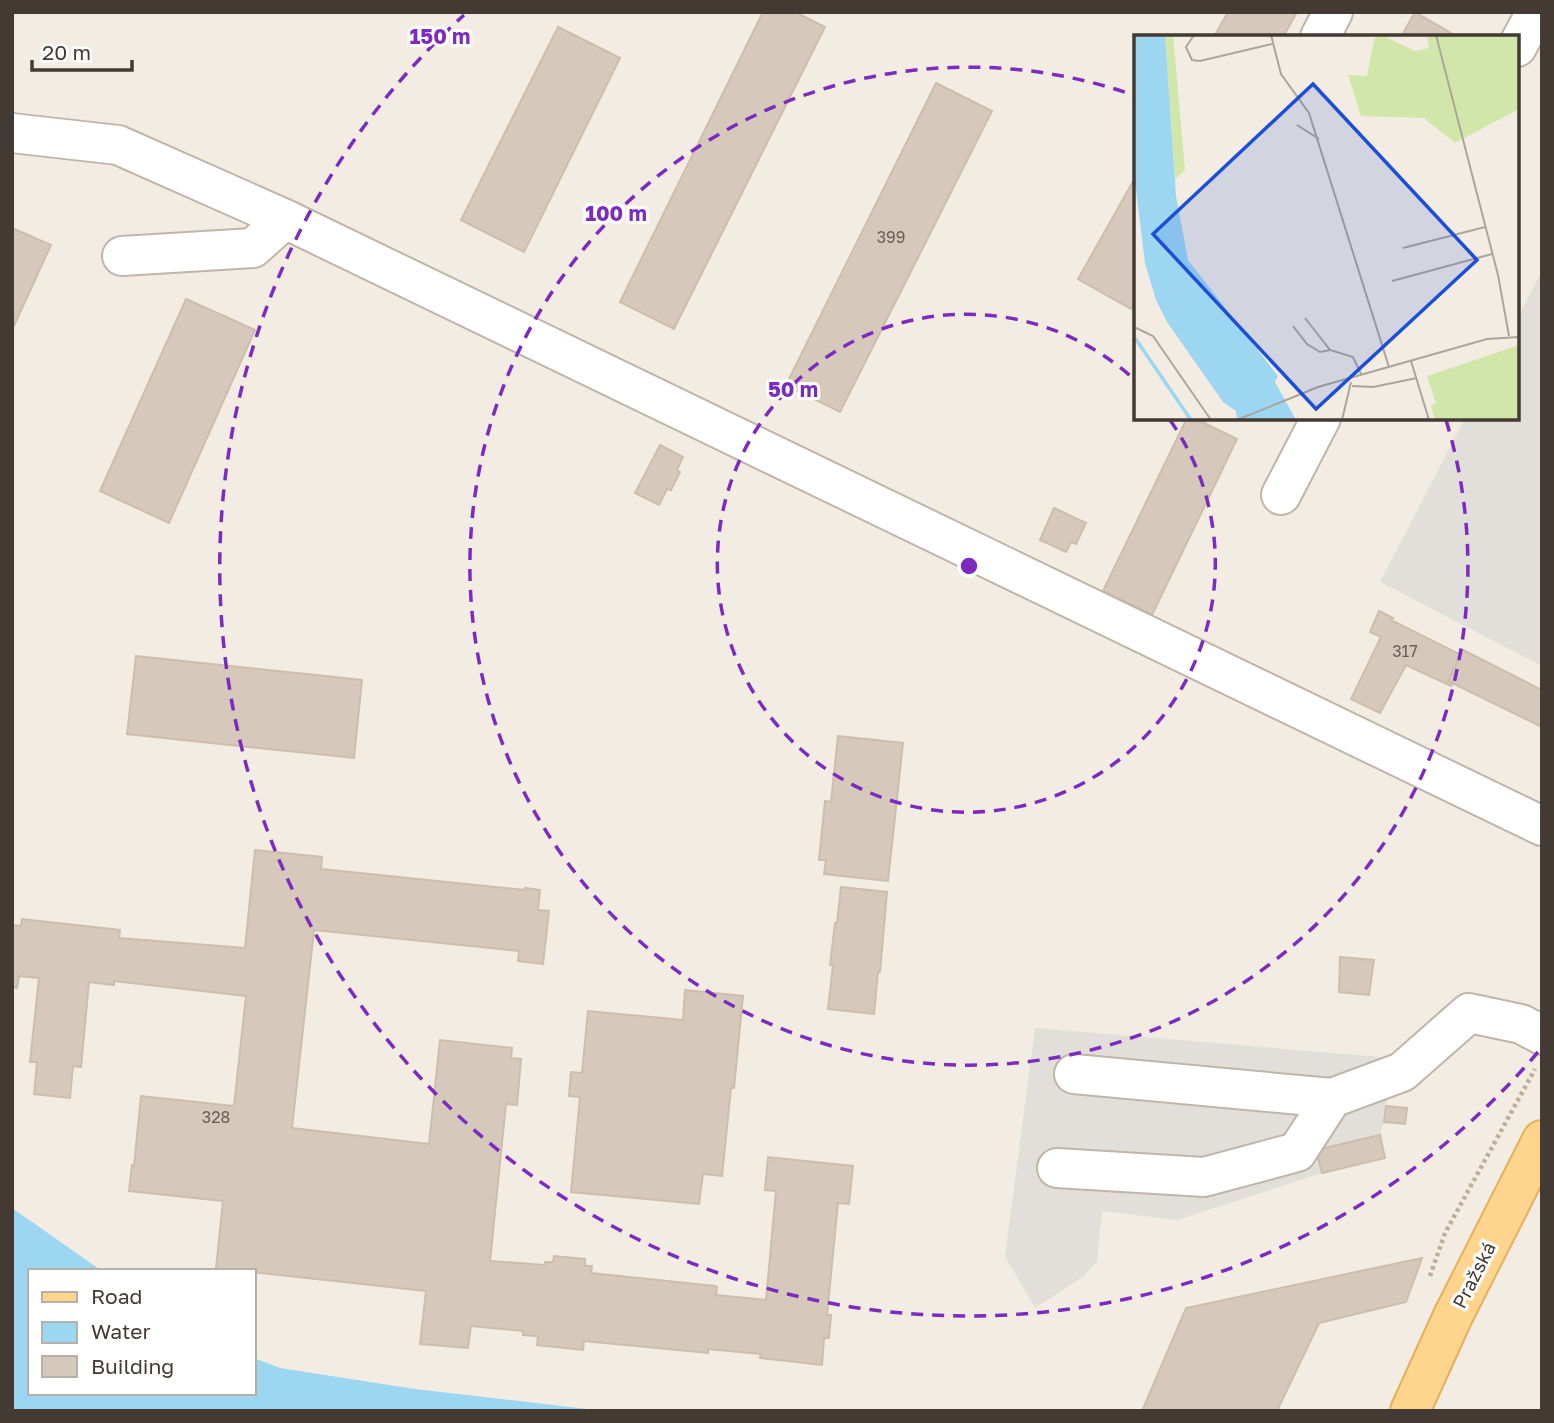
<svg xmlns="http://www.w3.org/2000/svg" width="1554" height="1423" viewBox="0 0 1554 1423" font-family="'Golos Text',sans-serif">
<rect width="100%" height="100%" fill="#f2ece2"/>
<path fill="#e2dfdb" d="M1542 271V666L1380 582 1465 418H1517V318Z
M1035 1028 1393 1058 1384 1122 1380 1135 1317 1150 1322 1173 1177 1220 1102 1211 1097 1261 1084 1276 1035 1308 1005 1256Z"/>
<path fill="#9cd6f1" d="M12 1208 102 1271H30V1393H254V1358L280 1368 415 1389 604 1411H12Z"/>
<path fill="#d6c9bb" stroke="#cebdab" stroke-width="2" d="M763 12H795L825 27 674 329 620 302Z
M1228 12H1297L1283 37H1214Z
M1415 12 1458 37H1401Z
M558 27 620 58 524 252 461 220Z
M936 83 992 111 840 412 786 385Z
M1136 176V300L1131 309 1078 279Z
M12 228 51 245 12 330Z
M186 299 255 330 169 523 100 491Z
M1187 418H1194L1237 439 1152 615 1103 591Z
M660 445 683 457 677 470 680 472 671 490 667 489 659 505 635 493Z
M1054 508 1086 523 1076 544 1071 542 1066 552 1040 540Z
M1379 611 1393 618 1391 620 1461 655 1448 681 1453 683 1451 686 1406 665 1380 713 1351 699 1381 637 1370 632Z
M1463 650 1542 690V727L1448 681Z
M136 656 362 680 354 758 127 734Z
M838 736 903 743 888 881 824 874 826 860H819L825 801 831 802Z
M255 850 322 857 321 869 525 890V888L540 890 538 910 549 911 543 964 518 961 519 951 314 930 292 1128 429 1144 440 1040 512 1048 511 1058 521 1059 517 1105 506 1104 490 1261 545 1265V1262H553L554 1256 585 1259V1266H592L591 1273 715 1286 717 1287 716 1295 766 1300 776 1191 765 1190 768 1157 853 1166 849 1204 838 1203 827 1315H831L829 1338H824L822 1365 760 1358 761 1354 708 1349V1353L584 1341 583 1350 537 1345 538 1336 523 1335V1331L471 1326 468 1348 420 1344 426 1291 216 1268 223 1201 129 1191 132 1165 134 1166 141 1096 234 1106 246 996 114 981V985L89 982 81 1067 73 1066 70 1098 34 1094 37 1062H30L39 978 19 976 17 988 12 987V925L21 926 22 919 120 930 119 938 245 948Z
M841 887 887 892 880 972H878L874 1014 828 1009 833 965H830L835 923H837Z
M1340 957 1374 960 1369 995 1339 992Z
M685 990 743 996 734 1088H731L722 1176 703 1174 699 1204 571 1192 580 1097 569 1096 571 1072 582 1073 588 1011 683 1020Z
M1386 1106 1407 1108 1405 1124 1384 1122Z
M1380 1135 1385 1158 1322 1173 1316 1150Z
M1422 1258 1406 1302 1319 1323 1277 1411H1142L1186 1308Z"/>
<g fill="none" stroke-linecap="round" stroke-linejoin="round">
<g stroke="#c0b5a8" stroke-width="42">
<path id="minor" d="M1320 37 1333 12
M1517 47 1536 12
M12 133 118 145 285 219 1542 826
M122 256 253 248 285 219
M1281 495 1321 418
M1074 1074 1332 1098 1402 1072 1469 1013 1521 1024 1542 1035
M1057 1168 1204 1177 1297 1152 1332 1098"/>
</g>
<g stroke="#e5b05d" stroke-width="42">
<path id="major" d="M1410 1411 1453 1316 1542 1140"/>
</g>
<path stroke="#bfad96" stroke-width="4.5" stroke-dasharray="3.5 3.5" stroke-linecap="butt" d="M1430 1276 1445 1233 1535 1069"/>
<use href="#minor" stroke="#fff" stroke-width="38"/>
<use href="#major" stroke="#ffd58e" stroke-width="38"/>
</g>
<g fill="none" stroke="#7b2cbf" stroke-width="3.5" stroke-dasharray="12 9">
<path d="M1170 420A249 249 0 1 1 1136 381"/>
<path d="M1446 420A499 499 0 1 1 1136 96"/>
<path d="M1538 1052A748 748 0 1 1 464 15"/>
</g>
<g text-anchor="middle" stroke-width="6" stroke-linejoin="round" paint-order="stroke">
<g font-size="16" fill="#685e55">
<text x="891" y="243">399</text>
<text x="1405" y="657">317</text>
<text x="216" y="1123">328</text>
</g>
<g font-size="19" fill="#433b33" stroke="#fff">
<text transform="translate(1474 1275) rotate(-63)" y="7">Pražská</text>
</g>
</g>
<g transform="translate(1134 35)">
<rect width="385" height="385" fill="#f2ece2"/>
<path d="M31 0H39L51 135 41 144ZM247 0 281 16 295 13 293 0H385V74L321 108 290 83 227 81 214 40 233 41 240 4ZM385 310V385H301L297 371 302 368 293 341Z" fill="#d1e7aa"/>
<path d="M0 0H31L42 161 54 225 144 341 141 347 162 385H103L102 376 89 367 33 287 22 265 11 228 0 139Z" fill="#9cd6f1"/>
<path fill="none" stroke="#9cd6f1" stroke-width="3.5" d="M1 303 57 385"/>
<path fill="none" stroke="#aca59c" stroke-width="2" d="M60 0 52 12 58 25 66 26 138 9M137 0 147 39 175 78 255 332M302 0 364 240 375 301M163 90 185 104M269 213 351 192M258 246 358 219M171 283 196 315 219 322 227 339M159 291 173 309 186 317 196 315M0 292 19 301 77 385M277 326 295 385M218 351 239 352 283 343M103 385 184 352 353 304 385 302M208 385 217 347"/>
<path fill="#1d4ed8" fill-opacity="0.15" stroke="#1d4ed8" stroke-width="3.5" d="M179 49 343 225 182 374 19 199Z"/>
<rect width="385" height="385" fill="none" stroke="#433b33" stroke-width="3.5"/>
</g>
<circle cx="969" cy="566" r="10" fill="#7b2cbf" stroke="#fff" stroke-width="3.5"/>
<g font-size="21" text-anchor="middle" font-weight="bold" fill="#7b2cbf" stroke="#fff" stroke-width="6" stroke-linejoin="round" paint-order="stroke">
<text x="440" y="44">150 m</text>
<text x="616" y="221">100 m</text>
<text x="793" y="397">50 m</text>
</g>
<rect width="1554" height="1423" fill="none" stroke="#433b33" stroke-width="28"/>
<rect x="28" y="1269" width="228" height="126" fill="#ffffff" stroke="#b4b1ad" stroke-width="2"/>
<rect x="42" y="1292" width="35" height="10" fill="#ffd58e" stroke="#b4b1ad" stroke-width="2"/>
<text x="91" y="1304" font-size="21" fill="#433b33">Road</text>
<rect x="42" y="1322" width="35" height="21" fill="#9cd6f1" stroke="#b4b1ad" stroke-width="2"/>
<text x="91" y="1339" font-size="21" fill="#433b33">Water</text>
<rect x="42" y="1356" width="35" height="21" fill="#d6c9bb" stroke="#b4b1ad" stroke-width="2"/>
<text x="91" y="1374" font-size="21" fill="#433b33">Building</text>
<path d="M32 60v10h100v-10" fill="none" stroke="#433b33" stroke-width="3.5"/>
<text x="42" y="60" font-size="21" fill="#433b33" stroke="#ffffff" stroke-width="5" paint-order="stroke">20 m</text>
</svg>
